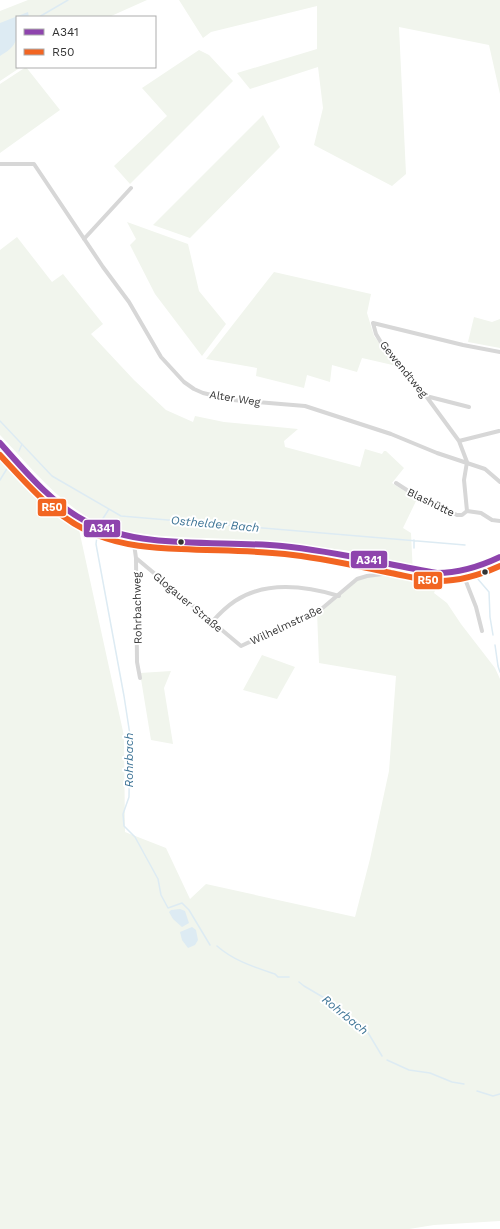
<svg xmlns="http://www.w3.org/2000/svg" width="500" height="1229" viewBox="0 0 500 1229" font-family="'Work Sans',sans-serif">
<rect width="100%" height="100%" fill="#fff"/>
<path fill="#f1f5ed" d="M28 0H147L109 17H17V67H21L0 81V11Z
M179 0H500V94L489 45 399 27 406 174 392 186 314 145 323 108 318 67 250 89 237 73 317 49V6L211 32 203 38Z
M199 50 209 55 233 81 130 184 114 166 167 116 142 88Z
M26 67 60 110 0 153V84Z
M263 115 280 147 190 238 153 225Z
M127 222 188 244 199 291 226 324 202 356 155 294 130 245 136 239Z
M17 237 52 282 63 274 103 324 91 334 134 380 166 410 193 422 195 416 224 422 298 429 284 441 285 447 360 467 365 449 382 454 384 451H386L404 468 392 483 417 499 403 528 411 533 413 575 439 581 434 593 447 603 461 624 495 668 500 679V1221L434 1225 409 1229H0V447L53 504 78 525 124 736 125 832 166 848 190 899 206 884 355 917 370 859 389 771 396 676 319 663 317 612 357 577 391 571V561L344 550 249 540 248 548H234L235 539C203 538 170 538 138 533 131 532 123 532 117 530 69 517 33 469 0 435V250Z
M274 272 371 294 367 313 374 336 397 366 362 358 357 372 332 365 330 382 307 375 304 388 256 376 257 368 206 359Z
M474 317 492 322 500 319V348L468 342Z
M262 655 295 667 277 699 243 690Z
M171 671 164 688 173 744 151 740 140 673Z"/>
<path fill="#ddebf3" d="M28 12 29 17H17C17 37 20 45 0 56V23Z
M180 909 185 911 189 923 182 927 173 919 169 912 171 910Z
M192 927 196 930 198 940 195 945 188 948 182 940 180 932Z"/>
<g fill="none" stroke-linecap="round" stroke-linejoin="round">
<path stroke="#ddebf3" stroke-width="1.5" d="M39 17 68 0
M0 421 52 476 121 516 465 545
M19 451 22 444
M0 480 11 462
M102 520 109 509
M97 536 96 544 124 696 130 735 129 797 123 814 124 826 135 837 158 879 161 895 168 908 182 903 189 910 210 945
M414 548V540
M477 578 489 592 490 617 493 635
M495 645 498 666 500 672
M217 946C234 961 254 967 275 974L278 977H289
M299 982 304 986 333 1003 337 1010 349 1015 358 1028 367 1031 382 1056
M387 1060 409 1070 430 1073 452 1082 464 1084
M477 1091 493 1096 500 1094"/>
<path stroke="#d7d7d7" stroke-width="4" d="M0 164H34L103 267 129 302 161 357 184 382 194 389 203 393 233 400 305 406 391 434 437 453 485 469 500 482
M84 239 131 188
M426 396 469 407
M459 441 499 431
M396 483 413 494 457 515H462L467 511 481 513 492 520 500 521
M467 511 464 480 467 462 459 441 426 396 382 344 376 334 373 323 463 345 500 352
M133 537 136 558 137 662 140 678
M136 558 241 646 277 629 319 611 357 579 367 576 390 573 429 580 437 573
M465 572V579L476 607 482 631
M212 622C219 614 226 607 235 601 265 581 306 586 339 596"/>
<path stroke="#d0d0d0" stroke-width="5.5" d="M0 443C26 471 52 505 87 522 122 540 162 540 200 542 231 543 263 543 294 547 342 553 389 565 437 573 463 574 478 568 500 557"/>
<g stroke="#fff" stroke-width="9">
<path id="bus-1" d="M0 443C26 472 52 504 87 522 143 550 220 540 282 546 334 551 385 564 437 573 460 573 479 567 500 557"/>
</g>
<g stroke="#fff" stroke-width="9">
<path id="bus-2" d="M0 455C29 486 56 519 97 535 124 546 153 548 181 549 218 551 255 550 293 555 326 559 358 566 391 573 407 576 423 581 439 581 461 581 480 575 500 566"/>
</g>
<use href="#bus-1" stroke="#8e44ad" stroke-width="6"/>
<use href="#bus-2" stroke="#f26522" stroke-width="6"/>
</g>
<g fill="#333" stroke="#fff" stroke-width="1.5">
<circle cx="181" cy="542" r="3.5"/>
<circle cx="485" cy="572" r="3.5"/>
</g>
<g text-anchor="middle" stroke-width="4" stroke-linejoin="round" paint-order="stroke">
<g font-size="11" fill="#333" stroke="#fff">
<text transform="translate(404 369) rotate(51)" y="4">Gewendtweg</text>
<text transform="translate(235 398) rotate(9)" y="4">Alter Weg</text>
<text transform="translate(431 502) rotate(26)" y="4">Blashütte</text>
<text transform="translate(188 602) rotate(40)" y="4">Glogauer Straße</text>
<text transform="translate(137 608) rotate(-91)" y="4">Rohrbachweg</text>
<text transform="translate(286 625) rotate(-25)" y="4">Wilhelmstraße</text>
</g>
<g font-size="12" font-style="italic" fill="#3f7597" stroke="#fff">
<text transform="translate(215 524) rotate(5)" y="4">Osthelder Bach</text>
<text transform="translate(129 760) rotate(-90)" y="4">Rohrbach</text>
<text transform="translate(345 1015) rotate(39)" y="4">Rohrbach</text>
</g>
</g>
<g stroke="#fff" stroke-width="1.5">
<rect x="37" y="498" width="30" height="19" rx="4" fill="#f26522"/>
<rect x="83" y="519" width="38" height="19" rx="4" fill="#8e44ad"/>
<rect x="350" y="550" width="38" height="19" rx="4" fill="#8e44ad"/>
<rect x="413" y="571" width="30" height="19" rx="4" fill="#f26522"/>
</g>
<g font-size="11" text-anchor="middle" font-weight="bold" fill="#fff">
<text x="52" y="511">R50</text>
<text x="102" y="532">A341</text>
<text x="369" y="564">A341</text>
<text x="428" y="584">R50</text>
</g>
<rect x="16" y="16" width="140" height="52" fill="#ffffff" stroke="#adadad"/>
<rect x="24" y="29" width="20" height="6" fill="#8e44ad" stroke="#adadad"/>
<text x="52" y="36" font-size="12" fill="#333333">A341</text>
<rect x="24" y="49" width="20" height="6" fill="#f26522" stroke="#adadad"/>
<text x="52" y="56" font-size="12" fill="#333333">R50</text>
</svg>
